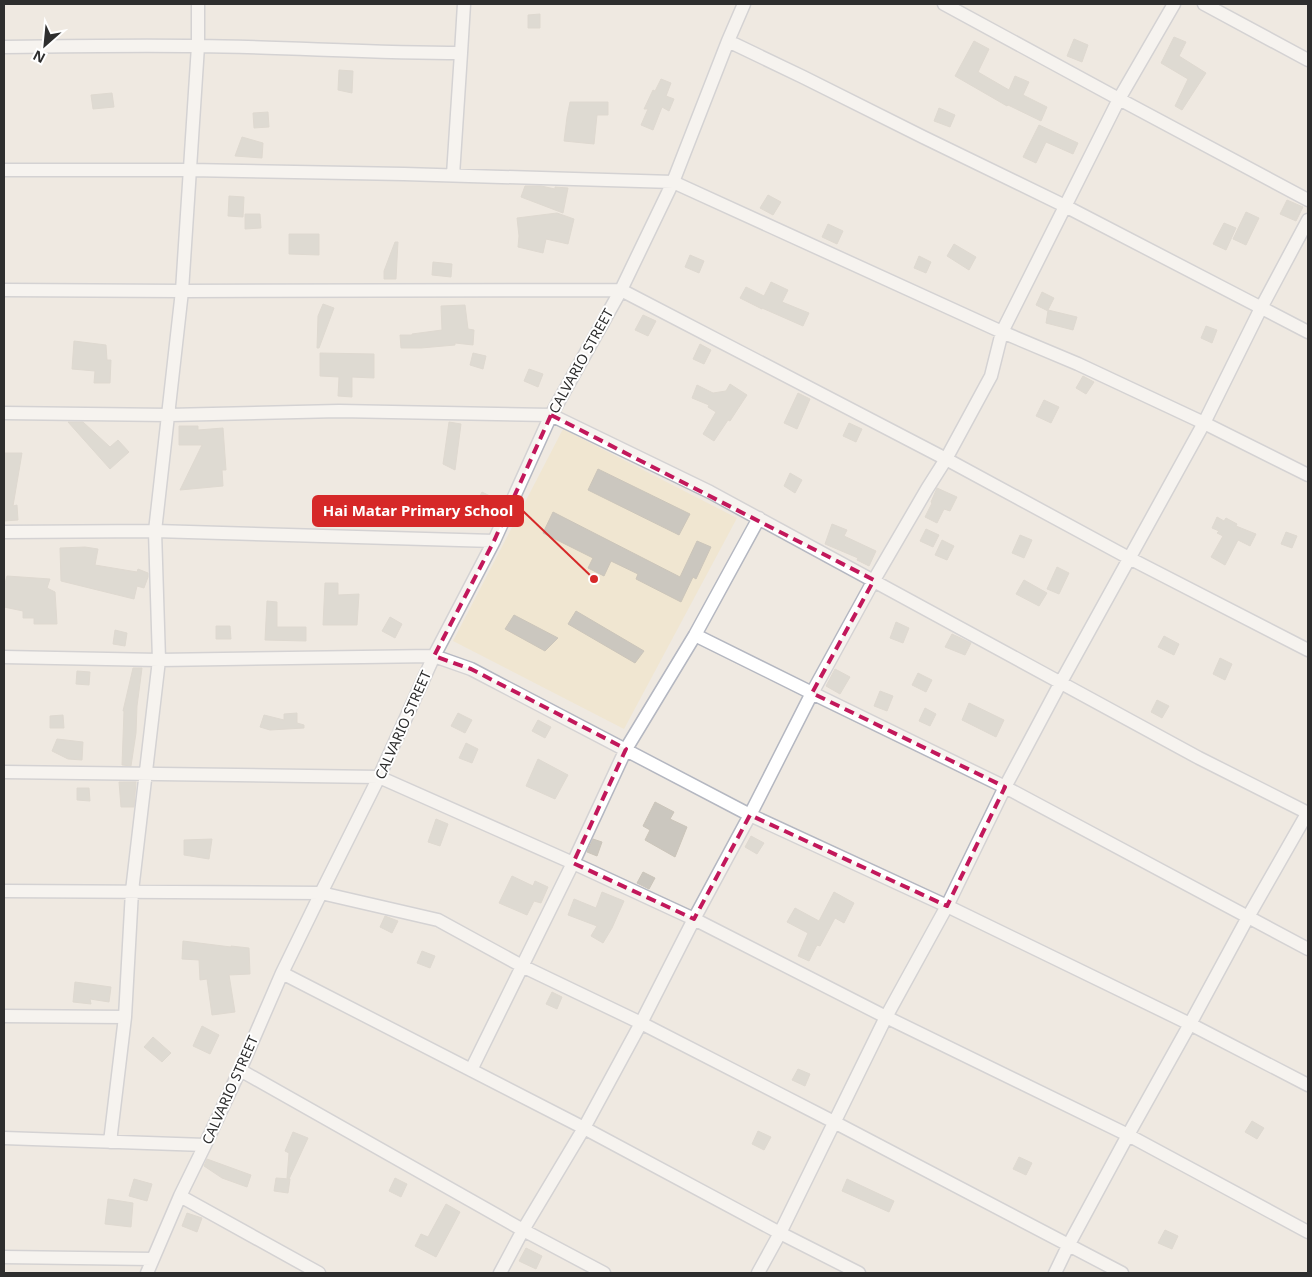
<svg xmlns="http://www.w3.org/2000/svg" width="1312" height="1277" viewBox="0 0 1312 1277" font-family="'Noto Sans',sans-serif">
<rect width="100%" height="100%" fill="#efe9e1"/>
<path fill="#f0e6d1" d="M563 429 737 518 624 729 453 641Z"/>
<path fill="#cbc7bf" stroke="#cbc5ba" d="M540 14V28H528V15Z
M1174 37 1186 42 1179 56 1206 73 1182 110 1175 106 1188 79 1161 63Z
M1074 39 1088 45 1082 62 1067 56Z
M974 41 989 49 978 72 1009 90 1015 76 1029 82 1023 95 1047 107 1041 121 1008 105 1007 106 955 76Z
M339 70 353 71 352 93 338 90Z
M661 79 671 83 666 96 674 99 669 111 662 107 653 130 641 125 648 109H644L653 90 655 91Z
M112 93 114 107 93 109 91 95Z
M570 102H608V115H597L594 144 564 141 567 117Z
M939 108 955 115 950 127 934 121Z
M268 112 269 127 254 128 253 113Z
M1039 125 1078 143 1073 154 1046 142 1036 163 1023 157Z
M242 137 263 143 262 158 235 156Z
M525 186H541L555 189V187L568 188 563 213 521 197Z
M768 195 781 202 773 215 760 208Z
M229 196 244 197 243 217 228 216Z
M1287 200 1303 207 1296 221 1280 214Z
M1246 212 1259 218 1246 245 1233 239Z
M557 213 574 219 568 244 546 239 543 253 518 247 519 236 517 218Z
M245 214H260L261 228 245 229Z
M1224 223 1236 228 1226 250 1213 244Z
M828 224 843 231 837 244 822 237Z
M289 234H319V255L289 254Z
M395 242H398L396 279H384V271Z
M954 244 976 257 969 270 947 256Z
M690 255 704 261 699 273 685 267Z
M919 256 931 262 926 273 914 268Z
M433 262 452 264 451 277 432 275Z
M771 282 788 290 782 302 809 313 803 326 762 308V309L740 298 746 287 764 296Z
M1042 292 1054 298 1048 310 1077 317 1073 330 1046 323 1048 311 1036 305Z
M323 304 334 308 319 348H317L318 316Z
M465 305 468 329 474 330 473 345 455 343V345L421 348H401L400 335H412V334L442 330 441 306Z
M643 315 656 321 648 336 635 330Z
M1206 326 1217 330 1212 343 1201 338Z
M74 341 106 345 107 360H111L110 383H94L95 371 72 369Z
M700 344 711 350 704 364 693 359Z
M320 353 374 354V378L352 377V397L338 396 339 377 320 376Z
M473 353 486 356 483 369 470 365Z
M529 369 543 374 538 387 524 381Z
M1083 376 1094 382 1086 394 1076 388Z
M730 384 747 395 730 421 728 420 714 441 703 434 716 412 708 407 709 405 692 398 697 385 713 393 726 391Z
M798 393 810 399 797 429 784 423Z
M1044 400 1059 407 1051 423 1036 416Z
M68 422H83L110 447 118 440 129 452 110 469Z
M449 422 461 424 455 470 443 464Z
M849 423 862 429 856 442 843 436Z
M179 426H198V430L223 428 226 470H222L223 486 180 490 202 445H179Z
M4 453H22L13 506 17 505 18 520 4 521Z
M598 469 690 514 679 535 588 490Z
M790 473 802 480 795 493 784 486Z
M937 488 957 497 950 511 944 509 937 523 925 517 932 503 931 502Z
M482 492 496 499 487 515 467 519Z
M553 512 680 577 697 541 711 547 696 579 693 577 681 602 636 579 638 574 611 561 604 576 588 568 593 558 543 533Z
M1217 517 1224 521 1226 518 1237 524 1236 526 1256 534 1250 546 1238 540 1225 565 1211 557 1223 536 1217 533 1219 531 1212 528Z
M832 524 847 530 844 536 876 551 869 566 857 560 858 558 825 544Z
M926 529 939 535 933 547 920 541Z
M1286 532 1297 536 1292 548 1281 544Z
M1020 535 1032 540 1024 558 1012 553Z
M942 540 954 546 947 560 935 555Z
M85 547 98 549 95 565 137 572 138 569 148 573V577L144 588 137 586 134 599 61 581 60 548Z
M1057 567 1069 573 1059 594 1047 589Z
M7 576 50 579 47 588 55 592 57 624H34V618H23V611L4 607V587Z
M1024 580 1047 593 1039 606 1016 594Z
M325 583H338V595L359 594 357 625H323Z
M267 601 277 602V627H306V641L265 640Z
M576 611 644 651 635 663 568 624Z
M514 615 558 638 545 651 505 629Z
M390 617 402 624 395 638 382 631Z
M896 622 909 628 903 643 890 638Z
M216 626H230L231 639H216Z
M115 630 127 633 125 646 113 644Z
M952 634 971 643 965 655 945 647Z
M1164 636 1179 644 1174 655 1158 647Z
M1220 658 1232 664 1225 680 1213 674Z
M133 668H142L137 706 136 733 131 766 122 765 124 711H123Z
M835 669 850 677 840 694 826 686Z
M77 671 90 672 89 685 76 684Z
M918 673 932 680 926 692 912 685Z
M880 691 893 696 887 711 874 706Z
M1157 700 1169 706 1162 718 1151 712Z
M969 703 1004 720 996 737 962 720Z
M925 708 936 714 930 726 919 721Z
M297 713V723L304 725V728L270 730 260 727 264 715 284 720V714Z
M458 713 472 720 465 733 451 726Z
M63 715 64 728H50V716Z
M538 720 551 727 545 738 532 731Z
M57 739 83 742 82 760 68 759 52 751Z
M466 743 478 749 472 763 459 758Z
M538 759 568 775 555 799 526 786Z
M119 782H136L134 807H121Z
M77 788H89L90 801 77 800Z
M655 802 674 812 670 819 687 827 675 857 645 840 650 830 643 826Z
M436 819 448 824 440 846 428 842Z
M751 836 764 843 757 854 745 847Z
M212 839 209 859 184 855V840Z
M593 839 602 842 597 856 587 852Z
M643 872 655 878 649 889 637 883Z
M512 876 533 886 535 881 548 887 541 903 534 901 527 915 499 903Z
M602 892 624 901 612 928 603 943 591 936 597 926 568 915 574 899 596 908Z
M834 892 854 903 844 923 835 918 820 946 817 945 809 961 798 956 808 933 787 922 795 908 819 921Z
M385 916 398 921 392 933 380 927Z
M183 941 231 947V946L249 948 250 974 229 975 235 1012 212 1015 207 979 200 980 199 960 182 959Z
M422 951 435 956 430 968 417 963Z
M75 982 111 987 109 1002 90 999 91 1004 73 1002Z
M552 992 562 997 557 1009 546 1004Z
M202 1026 219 1035 210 1054 193 1046Z
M153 1037 171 1053 162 1062 144 1047Z
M798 1069 810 1074 805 1086 792 1080Z
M1252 1121 1264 1128 1257 1139 1245 1132Z
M758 1131 771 1137 764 1150 752 1144Z
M293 1132 308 1138 289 1179 287 1178 289 1153 285 1151Z
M1019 1157 1032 1163 1026 1175 1013 1169Z
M207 1159 251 1175 247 1187 222 1178 204 1166Z
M276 1178 290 1179 288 1193 274 1191Z
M395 1178 407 1184 401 1197 389 1191Z
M134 1179 152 1184 147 1201 129 1196Z
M847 1179 894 1201 889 1212 842 1191Z
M108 1199 133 1203 131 1227 105 1224Z
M446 1204 460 1212 436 1257 415 1246 421 1234 428 1237Z
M187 1213 202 1218 197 1232 182 1226Z
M1165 1230 1178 1236 1172 1249 1158 1243Z
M526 1248 542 1256 536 1269 519 1261Z"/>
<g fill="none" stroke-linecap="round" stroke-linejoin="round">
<g stroke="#b4b7c1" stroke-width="15">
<path id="minor" d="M944 4 1119 99 1308 200
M1204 4 1308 60
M728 41 803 77 923 137 1065 206 1308 332
M4 47C68 46 133 45 198 46 286 47 373 53 461 53L464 4
M4 170H190L404 174 673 182 1002 332 1078 364 1204 423 1308 475
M453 175 461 53
M4 290 182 291 621 290 946 459 1129 558 1308 650
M4 413 169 415 339 411 551 415 710 492 1199 758 1308 813
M4 532 155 531 494 541
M695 635 812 693 1005 787 1308 949
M4 657 159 660 434 656 471 669 750 815 947 906 1190 1024 1308 1085
M4 772 379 777 573 863 694 919 886 1017 1128 1135 1308 1232
M4 891 321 893 438 920 522 966 641 1023 834 1122 1122 1273
M282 973 584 1128 780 1233 859 1273
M4 1016 125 1017
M240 1070 523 1230 604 1273
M471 1070 573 863 626 749 695 635 759 518
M4 1138 205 1145
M110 1142 125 1017 132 891 159 660 155 531 182 291 198 46V4
M180 1196 319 1273
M4 1257 153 1259
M147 1273 180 1196 205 1145 240 1070 282 973 321 893 379 777 434 656 494 541 551 415 621 290 673 182 728 41 744 4
M500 1273 523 1230 584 1128 641 1023 694 919 750 815 812 693 874 580 927 489 946 459 991 376 1002 332 1119 99 1174 4
M758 1273 780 1233 886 1017 947 906 1005 787 1061 682 1204 423 1261 308 1308 220
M1055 1273 1068 1246 1128 1135 1190 1024 1248 917 1308 812"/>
</g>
<use href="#minor" stroke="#fff" stroke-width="12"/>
</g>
<path d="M0 0H1312V1277H0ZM551 415 874 580 812 693 1005 787 947 906 750 815 694 919 573 863 626 749 471 669 434 656 494 541Z" fill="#efe9e1" fill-opacity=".55" fill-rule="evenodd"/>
<path fill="none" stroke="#c2185b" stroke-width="4" stroke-dasharray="10 6" stroke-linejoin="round" d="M551 415 874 580 812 693 1005 787 947 906 750 815 694 919 573 863 626 749 471 669 434 656 494 541Z"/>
<g text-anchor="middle" stroke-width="4" stroke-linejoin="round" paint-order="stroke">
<g font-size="14" fill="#2e2e2e" stroke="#fff">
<text transform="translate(581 361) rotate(-61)" y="5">CALVARIO STREET</text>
<text transform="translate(403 725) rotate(-66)" y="5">CALVARIO STREET</text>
<text transform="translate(230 1090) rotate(-66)" y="5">CALVARIO STREET</text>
</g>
</g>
<path fill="none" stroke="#d62828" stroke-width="2" d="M594 579L523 511"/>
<circle fill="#d62828" stroke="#fff" stroke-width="2" cx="594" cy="579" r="5"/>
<rect fill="#d62828" stroke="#d62828" stroke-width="2" x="313" y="496" width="210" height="30" rx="5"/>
<g font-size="15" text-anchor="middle" font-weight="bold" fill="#fff">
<text x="418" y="516">Hai Matar Primary School</text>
</g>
<rect width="1312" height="1277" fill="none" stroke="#2e2e2e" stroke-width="10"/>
<g transform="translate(45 45) rotate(207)" stroke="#ffffff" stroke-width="4" paint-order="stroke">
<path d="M0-4L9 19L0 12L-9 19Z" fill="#2e2e2e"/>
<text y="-8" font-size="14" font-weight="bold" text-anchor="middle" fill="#2e2e2e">N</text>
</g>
</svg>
